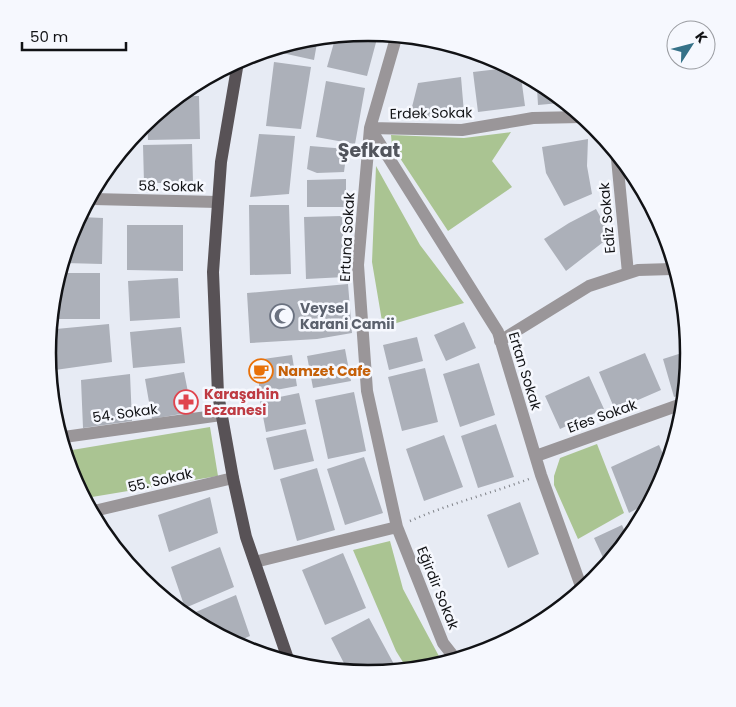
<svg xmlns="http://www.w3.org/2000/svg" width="736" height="707" viewBox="0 0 736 707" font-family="Poppins,sans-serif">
<rect width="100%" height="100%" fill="#e7ebf4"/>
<path fill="#aac492" d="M511 132 492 161 512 187 448 231 392 146 391 135 464 138Z
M376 166 420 245 464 303 383 327 372 262Z
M210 427 218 476 86 498 71 476 66 451Z
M597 444 624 513 578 539 554 485V476L560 458Z
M390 541 403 589 441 660 406 667 396 651 353 550Z"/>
<path fill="#acb0b9" d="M368 32 378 35 367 76 327 67 335 39Z
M317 43 314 60 273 51Z
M274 62 311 67 301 129 266 126Z
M507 68 521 77 525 106 478 112 473 72Z
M461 77 464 113 414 119 411 111 418 83Z
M326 81 365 88 355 144 316 137Z
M537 88 560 103 538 105Z
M186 96H199L200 139 148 140 147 122Z
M259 134 295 136 289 194 250 197Z
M588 139 587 166 592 194 564 206 546 173 542 147Z
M192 144 193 183H144L143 145Z
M310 146 347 149 344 172 317 173 307 169Z
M346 179V207H307V180Z
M249 205H289L291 274 250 275Z
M596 209 611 236 566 271 544 239 569 223Z
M342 216 345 277 306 279 304 217Z
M81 217 103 218 102 264 65 263 72 230Z
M127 225H183V271L127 270Z
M63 273H100V319H54Z
M178 278 180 318 130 321 128 281Z
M348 284 352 333 317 339 250 343 247 293Z
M464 322 476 348 446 361 434 335Z
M109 324 112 362 55 370 56 329Z
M181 327 185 363 133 368 130 332Z
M417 337 423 361 389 370 383 345Z
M345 349 351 381 313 388 307 356Z
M688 351 681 395 674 397 663 359Z
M645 353 661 390 615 410 599 372Z
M292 355 297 386 260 393 256 360Z
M479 363 495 415 460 427 443 374Z
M425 368 438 422 402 431 388 377Z
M184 372 192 412 152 419 145 379Z
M130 374 132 421 83 428 81 380Z
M589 376 604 409 560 429 545 396Z
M354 392 366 451 328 459 315 400Z
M299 393 306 424 266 432 260 401Z
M496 424 514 477 478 488 461 436Z
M306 429 314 461 274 470 266 438Z
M444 435 463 487 424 501 406 449Z
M659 445 667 463 664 477 646 504 629 513 611 467Z
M364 457 383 513 345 525 327 469Z
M317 468 335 530 297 541 280 479Z
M210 497 218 533 169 552 158 515Z
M520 502 539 554 508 568 487 515Z
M622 525 626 534 606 564 594 538Z
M220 547 234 587 185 608 171 567Z
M343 553 366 608 325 625 302 570Z
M236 595 250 636 234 643 191 614Z
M369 618 395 666 386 671 368 674 348 671 331 638Z
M256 645 259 653 245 650Z"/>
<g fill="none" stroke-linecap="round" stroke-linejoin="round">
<path stroke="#7e8187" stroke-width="2.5" stroke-dasharray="1 4" stroke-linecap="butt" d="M410 521C448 504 489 494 529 479"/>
<path stroke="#9a9699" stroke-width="12" d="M396 38 370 128 358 265 367 391 397 527 443 643 454 657
M370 128 498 332 541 475 582 589
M370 128 462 130 533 118 581 117
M617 159 628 273
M93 199 218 202
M500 341 589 286 638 270 672 269
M64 437 221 415
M536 456 679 405
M94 511 233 478
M255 562 397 527"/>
<path stroke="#585256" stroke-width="12" d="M238 62 221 162 213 272 218 394 233 478 246 537 288 659"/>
</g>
<defs>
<g id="mosque-ring" transform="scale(1.25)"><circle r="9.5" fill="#f6f8fe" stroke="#6b7280" stroke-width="1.5"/><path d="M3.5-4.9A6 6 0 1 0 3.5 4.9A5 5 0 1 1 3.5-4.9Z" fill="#6b7280"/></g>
<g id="cafe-ring" transform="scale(1.25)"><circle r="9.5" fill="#f6f8fe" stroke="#e8710a" stroke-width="1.5"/><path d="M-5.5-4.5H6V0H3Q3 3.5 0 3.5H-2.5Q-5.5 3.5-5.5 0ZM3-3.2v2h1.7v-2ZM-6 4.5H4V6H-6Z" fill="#e8710a"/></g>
<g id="pharmacy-ring" transform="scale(1.25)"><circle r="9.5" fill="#f6f8fe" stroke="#e0444e" stroke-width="1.5"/><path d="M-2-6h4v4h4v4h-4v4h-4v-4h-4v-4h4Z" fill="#e0444e"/></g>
</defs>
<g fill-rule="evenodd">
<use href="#mosque-ring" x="282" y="316"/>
<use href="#cafe-ring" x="261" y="371"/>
<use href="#pharmacy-ring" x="186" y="402"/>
</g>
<g text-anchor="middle" stroke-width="5" stroke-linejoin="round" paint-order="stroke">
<g font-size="14" fill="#111215" stroke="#f6f8fe">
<text transform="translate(431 113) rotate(-1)" y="5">Erdek Sokak</text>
<text transform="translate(171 186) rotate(1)" y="5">58. Sokak</text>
<text transform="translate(607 218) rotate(-95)" y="5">Ediz Sokak</text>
<text transform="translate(347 237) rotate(-87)" y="5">Ertuna Sokak</text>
<text transform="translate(525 371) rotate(73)" y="5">Ertan Sokak</text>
<text transform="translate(125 413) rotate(-8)" y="5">54. Sokak</text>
<text transform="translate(602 416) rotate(-20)" y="5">Efes Sokak</text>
<text transform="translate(160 480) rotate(-13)" y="5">55. Sokak</text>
<text transform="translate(438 588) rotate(68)" y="5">Eğirdir Sokak</text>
</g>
<g font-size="14" font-weight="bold" fill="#5b616d" stroke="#f6f8fe" text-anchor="start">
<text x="300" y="313">Veysel<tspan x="300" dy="16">Karani Camii</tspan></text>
</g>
<g font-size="14" font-weight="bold" fill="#c56008" stroke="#f6f8fe" text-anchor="start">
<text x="278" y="376">Namzet Cafe</text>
</g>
<g font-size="14" font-weight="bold" fill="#be3a42" stroke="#f6f8fe" text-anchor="start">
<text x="204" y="399">Karaşahin<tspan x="204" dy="16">Eczanesi</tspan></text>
</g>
<g font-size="19" font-weight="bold" fill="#51545c" stroke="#f6f8fe">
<text x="369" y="157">Şefkat</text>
</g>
</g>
<path d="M0 0H736V707H0ZM56 353a312 312 0 1 1 624 0a312 312 0 1 1-624 0Z" fill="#f6f8fe" fill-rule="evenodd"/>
<path fill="none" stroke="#111215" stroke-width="2.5" d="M56 353a312 312 0 1 1 624 0a312 312 0 1 1-624 0Z"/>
<g transform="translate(691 45) rotate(54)"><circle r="24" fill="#f6f8fe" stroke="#9a9ca1"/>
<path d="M0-4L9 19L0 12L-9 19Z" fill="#357188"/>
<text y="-8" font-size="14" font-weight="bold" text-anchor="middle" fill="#111215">K</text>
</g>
<path d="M22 42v8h104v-8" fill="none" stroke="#111215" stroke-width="2.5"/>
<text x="30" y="42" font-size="15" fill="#111215" stroke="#f6f8fe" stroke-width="4" paint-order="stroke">50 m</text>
</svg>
